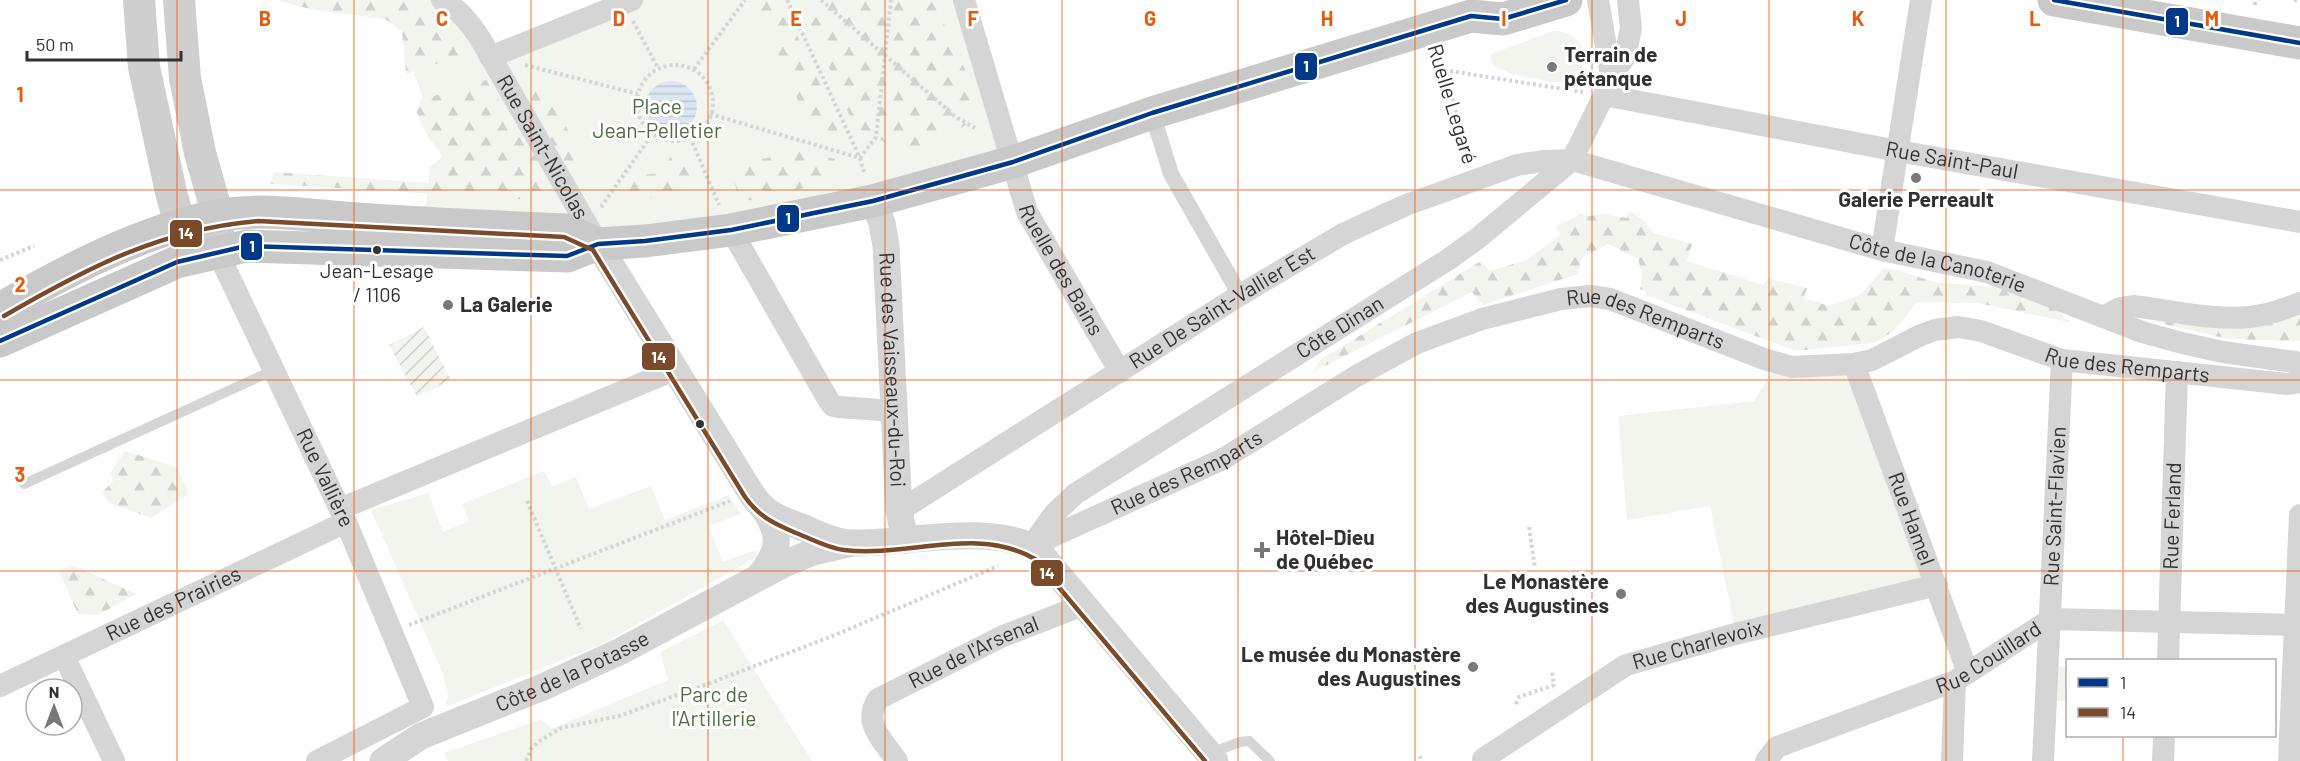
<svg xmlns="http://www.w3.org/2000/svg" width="2300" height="761" viewBox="0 0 2300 761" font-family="Barlow,sans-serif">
<defs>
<pattern id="forest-firs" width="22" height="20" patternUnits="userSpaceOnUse" patternTransform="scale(1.5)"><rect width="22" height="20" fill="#f1f5ee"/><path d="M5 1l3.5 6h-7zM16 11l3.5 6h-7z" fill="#cfd2cd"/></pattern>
<pattern id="garden-furrows" width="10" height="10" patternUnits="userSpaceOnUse" patternTransform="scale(1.5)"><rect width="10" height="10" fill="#f1f5ee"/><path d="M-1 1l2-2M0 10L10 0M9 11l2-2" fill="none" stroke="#cfd2cd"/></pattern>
<pattern id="water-rules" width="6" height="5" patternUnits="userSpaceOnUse" patternTransform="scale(1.5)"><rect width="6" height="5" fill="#dce6f2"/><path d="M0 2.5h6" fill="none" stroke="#bdc6d0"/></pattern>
</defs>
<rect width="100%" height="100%" fill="#fff"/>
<path fill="#f1f5ee" d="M401 0H442L491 56 632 0H964L1013 162 645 241 424 224 430 167 442 157 403 39Z
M1553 31C1562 31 1572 33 1578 41 1587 51 1586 71 1574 78 1569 81 1562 83 1556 82 1545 82 1501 73 1494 65 1491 62 1491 60 1491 56L1493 53Z
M1777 364H1854L1925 584 1734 625 1710 506 1627 520 1618 416 1754 401Z
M544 471 552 486 576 477 589 509 651 486 665 520 729 495 741 514 709 526 723 562 755 550 757 557 602 644 446 707 448 694 443 674 371 510 428 493 443 532 469 521 462 504Z
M723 620 812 761H448L444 753 542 719 551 729 668 680 660 652Z
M2057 666 2067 667V701H2055Z"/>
<path fill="url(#forest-firs)" d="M278 0H401L428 10 466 54 406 74 402 32C397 27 391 21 383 19 347 13 314 13 278 0Z
M755 0H780L844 135 841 146 813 136 770 35 752 4Z
M800 0H933L974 89 969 123 931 147 895 150 873 134 855 128Z
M536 74 586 162 579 175 562 171 520 75Z
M486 80 560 193 534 200 271 184 273 172 430 183 447 161 428 137 416 111 421 100Z
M678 146 696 186 667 196 620 201 629 176 660 173Z
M802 150 835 159 828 181 757 201 741 199 727 167Z
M1630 211 1644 221 1654 233 1692 244 1687 261 1764 285 1767 278 1807 288 1804 298 1829 306 1860 295 1884 268 1900 271 1934 282 1992 287 2048 301 2069 322 1978 303 1917 302 1894 331 1874 343 1795 351 1646 295 1645 291 1640 289 1642 274 1638 259 1608 244 1582 258 1578 274 1483 305 1472 292 1313 372 1320 360 1481 261 1490 271 1526 260 1561 235 1556 227 1580 214 1590 216 1601 214 1627 218Z
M2300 316V341L2228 339 2151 321C2200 323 2253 330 2300 316Z
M125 451 177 467 189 494 151 518 109 503 102 493 113 481 110 473Z
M71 564 136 594 98 615 78 614 59 571Z"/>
<path fill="url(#garden-furrows)" d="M424 327 451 380 417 397 389 345Z"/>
<path fill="url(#water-rules)" d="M645 107a26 26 0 1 1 52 0a26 26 0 1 1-52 0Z"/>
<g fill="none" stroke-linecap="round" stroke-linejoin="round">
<path stroke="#d5d5d5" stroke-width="4" stroke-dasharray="3 3" stroke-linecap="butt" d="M787 0 860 158 864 172
M821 0 956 117 975 128
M2294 0 2300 1
M2255 5V0
M633 21 658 68
M1438 53 1447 78 1469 161
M525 65 638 94
M637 103a38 38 0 1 1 76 0a38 38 0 1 1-76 0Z
M694 69 745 0
M1444 70 1583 92
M710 114 860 158 876 137 891 0
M690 137 719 205
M601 207 653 133
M0 260 34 246
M527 501 581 629
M1529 527 1535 568
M409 625 730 501
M1516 704 1519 697 1554 685 1552 671
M1420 756 1421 761
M526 761 531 749 538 742 561 728 619 716 713 682 835 635 998 566"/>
<path stroke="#d5d5d5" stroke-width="10" d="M24 484 274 370
M1211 753 1240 742 1249 741 1270 761"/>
<path stroke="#d5d5d5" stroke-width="16" d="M1152 113 1171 174 1240 295"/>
<g stroke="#d5d5d5" stroke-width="22">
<path id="s1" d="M442 0C459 9 470 23 481 40L598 244"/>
<path id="s2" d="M964 0 1027 212 1120 372"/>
<path d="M1598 0 1611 76"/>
<path d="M490 57 632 0"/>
<path id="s3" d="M1604 95 1898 151 2300 222"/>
<path d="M731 230 829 401 833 406 840 407 893 411"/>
<path d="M1882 250 1921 0"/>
<path id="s4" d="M218 253 346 522 423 707 317 761"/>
<path d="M2103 317 2120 308 2133 306C2168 310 2216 321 2250 317 2268 315 2284 309 2300 303"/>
<path id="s5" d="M1854 364 1968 673"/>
<path d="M340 509 674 370"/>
<path id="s6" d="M899 511 1240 295 1343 234 1406 205 1517 165 1543 161 1572 160 1882 250 1987 272 2142 332 2182 343 2223 352 2295 362 2300 369"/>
<path id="s7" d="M1032 545 1054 514 1075 494 1449 259 1478 238 1572 160 1604 95 1611 76 1625 57 1631 28 1628 0"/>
<path id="s8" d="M1031 546 1223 459 1358 375 1417 343 1482 319 1561 299 1590 296 1610 299 1764 359 1792 367 1854 364 1872 360 1921 335 1935 330 1958 327 1981 331 2062 360 2288 384 2300 382"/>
<path d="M64 656 114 761"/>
<path id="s9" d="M2168 660 2177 372"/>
<path id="s10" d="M0 686 346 522"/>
<path id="s11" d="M897 761C883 740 862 724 878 699L1001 637 1083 605"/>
<path id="s12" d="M1486 761 1483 759 1626 665 1735 634 1937 585"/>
<path id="s13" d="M1766 761 1777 747 1955 681 2051 619 2300 625"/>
<path d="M1952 761 1955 681"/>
<path id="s14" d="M2043 761 2062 360"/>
<path d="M2163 761 2164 736"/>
<path d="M2289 761 2300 515"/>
</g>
<g stroke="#d5d5d5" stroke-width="27">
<path id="s15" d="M873 201 882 223 886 246 899 511 905 540"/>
<path d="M598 244 751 493C765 514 775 517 799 526 814 532 834 543 851 543 901 545 1001 520 1040 553L1215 761"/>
<path d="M759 577C778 553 783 539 766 512"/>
<path id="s16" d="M383 761 421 736 543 687 621 651 784 564 813 552 848 544"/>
</g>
<path stroke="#cfcfcf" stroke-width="32" d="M139 0 144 67 171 192 180 225 218 253
M179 0 185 78 200 153 218 216V243"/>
<path stroke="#c9c9c9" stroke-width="33" d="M2054 0 2300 43
M0 309C67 270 140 232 216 216 262 207 312 216 357 219 427 224 496 227 566 230L598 244
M0 341 177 262 246 246 567 256 598 244 645 241 731 230 873 201 1013 162 1152 113 1471 16 1503 19 1566 0"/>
<g stroke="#fff" stroke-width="9">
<path id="bus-1" d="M2054 0 2300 43
M0 341 177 262 246 246 567 256 598 244 645 241 731 230 873 201 1013 162 1152 113 1471 16 1503 19 1566 0"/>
</g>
<g stroke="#fff" stroke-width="9">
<path id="bus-2" d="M4 316C87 268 161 229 258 221L564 237 593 250 745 497C759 517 775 524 796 533 812 539 827 548 844 550 908 558 976 525 1035 559L1205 761"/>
</g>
<use href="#bus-1" stroke="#013888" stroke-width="4.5"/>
<use href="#bus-2" stroke="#7a4b2a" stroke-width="4.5"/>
</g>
<path fill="none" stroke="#e8590c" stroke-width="1.5" stroke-opacity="0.55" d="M177 0V761M354 0V761M531 0V761M708 0V761M885 0V761M1062 0V761M1238 0V761M1415 0V761M1592 0V761M1769 0V761M1946 0V761M2123 0V660M0 190H2300M0 380H2300M0 571H2300M2123 736V761"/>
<g fill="#797979" stroke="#fff" stroke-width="2">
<circle cx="1552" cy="67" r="6"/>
<circle cx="1916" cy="178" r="6"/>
<circle cx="448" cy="305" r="6"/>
<path d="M1259 541h6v6h6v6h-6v6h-6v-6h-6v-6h6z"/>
<circle cx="1621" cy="594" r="6"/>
<circle cx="1473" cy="667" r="6"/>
</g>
<g fill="#313131" stroke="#fff" stroke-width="2">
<circle cx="377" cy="250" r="5"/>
<circle cx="700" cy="424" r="5"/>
</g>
<g text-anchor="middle" stroke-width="6" stroke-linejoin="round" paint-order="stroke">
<g font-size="20" fill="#313131" stroke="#fff">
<text x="377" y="278">Jean-Lesage<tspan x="377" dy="24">/ 1106</tspan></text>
</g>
<g font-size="21" font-weight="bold" fill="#313131" stroke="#fff" text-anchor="start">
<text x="1564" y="62">Terrain de<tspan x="1564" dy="24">pétanque</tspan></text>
<text x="1916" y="207" text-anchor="middle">Galerie Perreault</text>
<text x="460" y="312">La Galerie</text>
<text x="1276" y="545">Hôtel-Dieu<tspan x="1276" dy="24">de Québec</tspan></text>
<text x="1609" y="589" text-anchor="end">Le Monastère<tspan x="1609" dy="24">des Augustines</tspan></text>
<text x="1461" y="662" text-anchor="end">Le musée du Monastère<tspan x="1461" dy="24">des Augustines</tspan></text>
</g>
<g font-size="21" fill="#313131" stroke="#fff">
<text transform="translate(1452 104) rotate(73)" y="7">Ruelle Legaré</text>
<text dy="7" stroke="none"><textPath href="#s1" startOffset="180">Rue Saint-Nicolas</textPath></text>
<text dy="7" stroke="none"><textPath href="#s3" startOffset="354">Rue Saint-Paul</textPath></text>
<text dy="7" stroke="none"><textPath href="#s6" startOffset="1146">Côte de la Canoterie</textPath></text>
<text dy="7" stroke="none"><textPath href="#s2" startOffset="288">Ruelle des Bains</textPath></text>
<text dy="7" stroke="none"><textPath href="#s6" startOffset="382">Rue De Saint-Vallier Est</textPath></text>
<text dy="7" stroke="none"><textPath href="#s8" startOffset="676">Rue des Remparts</textPath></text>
<text dy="7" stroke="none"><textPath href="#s7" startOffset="380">Côte Dinan</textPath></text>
<text dy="7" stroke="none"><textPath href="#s8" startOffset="1180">Rue des Remparts</textPath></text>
<text dy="7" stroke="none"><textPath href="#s15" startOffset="171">Rue des Vaisseaux-du-Roi</textPath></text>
<text dy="7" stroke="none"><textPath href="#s8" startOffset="172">Rue des Remparts</textPath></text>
<text dy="7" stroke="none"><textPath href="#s4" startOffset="249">Rue Vallière</textPath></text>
<text dy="7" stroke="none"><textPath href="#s14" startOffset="255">Rue Saint-Flavien</textPath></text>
<text dy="7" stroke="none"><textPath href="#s9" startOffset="144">Rue Ferland</textPath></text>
<text dy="7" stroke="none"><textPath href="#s5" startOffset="165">Rue Hamel</textPath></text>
<text dy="7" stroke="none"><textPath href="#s10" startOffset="192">Rue des Prairies</textPath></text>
<text dy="7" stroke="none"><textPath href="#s12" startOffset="249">Rue Charlevoix</textPath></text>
<text dy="7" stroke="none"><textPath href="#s11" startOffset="177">Rue de l'Arsenal</textPath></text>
<text dy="7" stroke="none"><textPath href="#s13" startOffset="248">Rue Couillard</textPath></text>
<text dy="7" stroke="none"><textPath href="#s16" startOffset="210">Côte de la Potasse</textPath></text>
</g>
<g font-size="21" fill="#4d6d3e" stroke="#fff">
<text x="657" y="114">Place<tspan x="657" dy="24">Jean-Pelletier</tspan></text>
<text x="714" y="702">Parc de<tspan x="714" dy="24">l'Artillerie</tspan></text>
</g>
</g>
<g font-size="20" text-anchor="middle" font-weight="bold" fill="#e8590c" stroke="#fff" stroke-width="6" stroke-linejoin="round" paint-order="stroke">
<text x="265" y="26">B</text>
<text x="442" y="26">C</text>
<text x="619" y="26">D</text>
<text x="796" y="26">E</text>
<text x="973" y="26">F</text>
<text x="1150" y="26">G</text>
<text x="1327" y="26">H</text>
<text x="1504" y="26">I</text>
<text x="1681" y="26">J</text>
<text x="1858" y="26">K</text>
<text x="2035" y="26">L</text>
<text x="2212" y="26">M</text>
<text x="20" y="102">1</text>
<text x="20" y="292">2</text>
<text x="20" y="482">3</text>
</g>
<g stroke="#fff" stroke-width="2">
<rect x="2165" y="7" width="24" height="29" rx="6" fill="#013888"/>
<rect x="1294" y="52" width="24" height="29" rx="6" fill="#013888"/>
<rect x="776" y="204" width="24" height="29" rx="6" fill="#013888"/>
<rect x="169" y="219" width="34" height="29" rx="6" fill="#7a4b2a"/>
<rect x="240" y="232" width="23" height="29" rx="6" fill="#013888"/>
<rect x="641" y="342" width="35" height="29" rx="6" fill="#7a4b2a"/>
<rect x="1030" y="559" width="34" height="28" rx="6" fill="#7a4b2a"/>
</g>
<g font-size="16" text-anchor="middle" font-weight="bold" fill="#fff">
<text x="2177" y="27">1</text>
<text x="1306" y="72">1</text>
<text x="788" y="224">1</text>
<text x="186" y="239">14</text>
<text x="252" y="252">1</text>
<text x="659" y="363">14</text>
<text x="1047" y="579">14</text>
</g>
<rect x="2066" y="659" width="210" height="78" fill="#ffffff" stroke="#adadad" stroke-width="1.5"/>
<rect x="2078" y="678" width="30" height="9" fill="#013888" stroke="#adadad" stroke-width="1.5"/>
<text x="2120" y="689" font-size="18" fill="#313131">1</text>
<rect x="2078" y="708" width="30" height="9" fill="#7a4b2a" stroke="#adadad" stroke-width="1.5"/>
<text x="2120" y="719" font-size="18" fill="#313131">14</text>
<g transform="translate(54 707)"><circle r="28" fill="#ffffff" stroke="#adadad" stroke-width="1.5"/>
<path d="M0-4.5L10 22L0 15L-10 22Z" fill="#797979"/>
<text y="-9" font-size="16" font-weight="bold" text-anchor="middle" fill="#313131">N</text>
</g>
<path d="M27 51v9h154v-9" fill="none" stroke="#313131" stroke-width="3"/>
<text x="36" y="51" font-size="18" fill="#313131" stroke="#ffffff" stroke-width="4.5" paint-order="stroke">50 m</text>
</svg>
